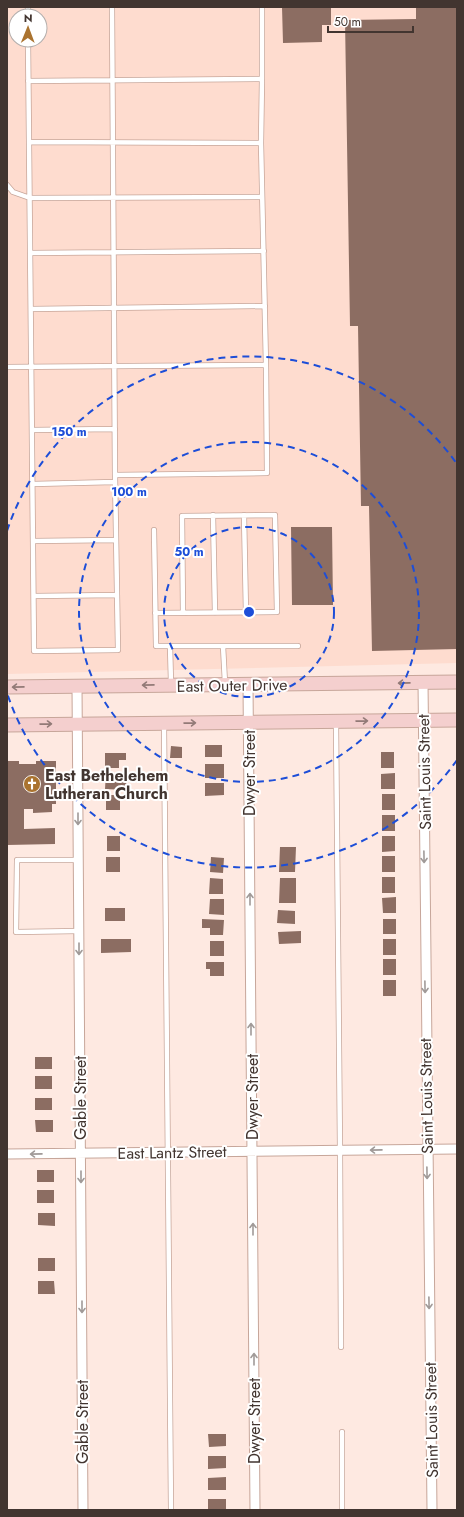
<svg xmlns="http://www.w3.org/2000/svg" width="464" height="1517" viewBox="0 0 464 1517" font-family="Jost,sans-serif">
<rect width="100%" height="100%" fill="#fee9e1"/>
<path fill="#fedccf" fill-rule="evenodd" d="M7 7H457V663L7 674ZM16 16H40V40H16Z"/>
<path fill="#8c6d62" d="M282 7H331V25H322V42L283 43Z
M416 7H457V649L372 651 369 506H361L358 326H350L345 20 416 19Z
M291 527H332L333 605H292Z
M205 745H222V757H205Z
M171 746 182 747V758H170Z
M381 752H394V768H381Z
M105 753H126V760H119V768H105Z
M7 761H19V764H36V761H56V804H52V812L33 813V809H24V829L55 828V844L7 845Z
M205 764H224V778H205Z
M106 773 127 774 126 790 105 789Z
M395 773V789H381V774Z
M205 783H224V795L205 796Z
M382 794H395V810H382Z
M106 795H120V810H106Z
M382 815H395V831H382Z
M107 836H120V851H107Z
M382 836H395V851L382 852Z
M280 847H296L295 872H279Z
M382 856H395V872H382Z
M106 857H120V872H106Z
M211 857 224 858 223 873 210 872Z
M382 877H395V893H382Z
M210 878 223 879V894H209Z
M280 878H296V903H279Z
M396 897V913H383L382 898Z
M210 899H224V915L209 914Z
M105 908H125V921H105Z
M278 910 295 911V924L277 923Z
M202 919 224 920 223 935H210V928H202Z
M383 919H396V934H383Z
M301 931V943L279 944 278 932Z
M101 939H131V952L101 953Z
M383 939H396V955H383Z
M210 941H224V956H210Z
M383 959H396V975H383Z
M206 962H224V976H210V969H206Z
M383 980H396V996H383Z
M35 1057H52V1069H35Z
M35 1076H52V1089H35Z
M35 1098H52V1110H35Z
M35 1120H53V1132H36Z
M37 1170H54V1182H37Z
M37 1190H54V1203H37Z
M38 1213H55V1226L38 1225Z
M38 1258H55V1271H38Z
M38 1281H54L55 1294H38Z
M208 1434H226V1446L209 1447Z
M208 1456H226V1468L208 1469Z
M226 1477V1490H208V1478Z
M208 1499H226V1510H208Z"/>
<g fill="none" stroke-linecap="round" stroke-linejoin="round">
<g stroke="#c7a69a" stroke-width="6">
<path id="service" d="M28 7V16
M28 40 34 651 118 650 115 475
M28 81 262 79V7
M29 142 261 143 262 79
M261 143 266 365
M7 185 13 192 30 198 262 197
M30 253 264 251
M31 309 265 306
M7 367C93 366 179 365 266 365L267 473 115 475 112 7
M32 430 115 429
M33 484 115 482
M213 515 215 613
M244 515 246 613
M154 530 156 646H170L171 683
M33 541 116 540
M34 596 117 595
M155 613 277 612 275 515 182 516 183 613
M170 646H223
M225 683 223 646H298
M336 723 340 1150 341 1347
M164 725 171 1510
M78 860H17L16 932 79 931
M342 1432V1510"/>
</g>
<g stroke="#c7a69a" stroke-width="11">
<path id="minor" d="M423 682 432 1510
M248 684 255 1510
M77 686 83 1510
M7 1154 457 1149"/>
</g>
<g stroke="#c7a69a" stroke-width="15">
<path id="secondary" d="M7 687 457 682
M7 725 457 720"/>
</g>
<use href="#service" stroke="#fff" stroke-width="4.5"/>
<use href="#minor" stroke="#fff" stroke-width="9"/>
<use href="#secondary" stroke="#f4cfce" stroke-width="13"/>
</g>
<defs><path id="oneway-shaft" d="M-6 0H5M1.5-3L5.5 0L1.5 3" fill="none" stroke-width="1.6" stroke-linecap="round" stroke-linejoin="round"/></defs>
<g stroke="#927a77">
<use href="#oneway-shaft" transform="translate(404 683) rotate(179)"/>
<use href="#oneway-shaft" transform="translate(148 685) rotate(179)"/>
<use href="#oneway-shaft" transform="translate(18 687) rotate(179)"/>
<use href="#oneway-shaft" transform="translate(362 721) rotate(-1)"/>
<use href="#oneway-shaft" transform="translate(190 723) rotate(-1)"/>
<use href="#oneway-shaft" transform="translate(46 724) rotate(-1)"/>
</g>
<g stroke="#a09a98">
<use href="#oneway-shaft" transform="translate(78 819) rotate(90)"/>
<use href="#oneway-shaft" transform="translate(424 857) rotate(89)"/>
<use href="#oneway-shaft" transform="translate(250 899) rotate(-90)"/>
<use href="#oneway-shaft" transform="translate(79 949) rotate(90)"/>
<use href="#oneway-shaft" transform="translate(425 987) rotate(89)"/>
<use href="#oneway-shaft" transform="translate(251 1029) rotate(-90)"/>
<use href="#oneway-shaft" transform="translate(376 1150) rotate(179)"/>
<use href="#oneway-shaft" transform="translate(36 1154) rotate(179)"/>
<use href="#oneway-shaft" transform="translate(427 1173) rotate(89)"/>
<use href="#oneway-shaft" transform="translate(81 1177) rotate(90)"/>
<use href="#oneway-shaft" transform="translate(253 1229) rotate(-90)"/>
<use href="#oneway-shaft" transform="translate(429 1303) rotate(89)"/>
<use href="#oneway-shaft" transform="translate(82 1307) rotate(90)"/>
<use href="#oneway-shaft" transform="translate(254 1359) rotate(-90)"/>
</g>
<g fill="none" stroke="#1d4ed8" stroke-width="2" stroke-dasharray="7 5">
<circle cx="249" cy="612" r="85"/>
<circle cx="249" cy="612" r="170"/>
<path d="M457 760A255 255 0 0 1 7 693M7 531A255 255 0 0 1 457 464"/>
</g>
<defs>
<g id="church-disc" transform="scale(0.9)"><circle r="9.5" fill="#aa732f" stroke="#fff"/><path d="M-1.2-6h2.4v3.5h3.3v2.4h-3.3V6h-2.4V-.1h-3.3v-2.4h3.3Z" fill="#fff"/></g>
</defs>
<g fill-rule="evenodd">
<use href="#church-disc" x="32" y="784"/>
</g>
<g text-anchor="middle" stroke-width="4" stroke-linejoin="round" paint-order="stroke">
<g font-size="16" fill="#423530" stroke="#fff">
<text transform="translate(232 685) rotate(-1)" y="6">East Outer Drive</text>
<text transform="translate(424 772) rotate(-91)" y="6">Saint Louis Street</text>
<text transform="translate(249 773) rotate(-90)" y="6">Dwyer Street</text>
<text transform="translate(426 1096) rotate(-91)" y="6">Saint Louis Street</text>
<text transform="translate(252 1097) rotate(-90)" y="6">Dwyer Street</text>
<text transform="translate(80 1098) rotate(-90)" y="6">Gable Street</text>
<text transform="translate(172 1152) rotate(-1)" y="6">East Lantz Street</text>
<text transform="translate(431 1420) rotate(-91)" y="6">Saint Louis Street</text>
<text transform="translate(254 1421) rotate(-90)" y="6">Dwyer Street</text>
<text transform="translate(82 1422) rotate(-90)" y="6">Gable Street</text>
</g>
<g font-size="16" font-weight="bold" fill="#423530" stroke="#fff" text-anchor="start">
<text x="45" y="781">East Bethelehem<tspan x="45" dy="18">Lutheran Church</tspan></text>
</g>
</g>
<circle cx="249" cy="612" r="6" fill="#1d4ed8" stroke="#fff" stroke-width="2"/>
<g font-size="12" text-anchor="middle" font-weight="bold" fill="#1d4ed8" stroke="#fff" stroke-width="4" stroke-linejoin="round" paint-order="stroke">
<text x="69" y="436">150 m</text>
<text x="129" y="496">100 m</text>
<text x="189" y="556">50 m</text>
</g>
<rect width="464" height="1517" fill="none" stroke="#423530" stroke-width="16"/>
<g transform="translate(28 28) rotate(1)"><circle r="19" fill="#ffffff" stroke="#b3aeac"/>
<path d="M0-3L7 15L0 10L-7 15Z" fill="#aa732f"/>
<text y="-6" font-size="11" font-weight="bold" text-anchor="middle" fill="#423530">N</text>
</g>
<path d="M328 26v6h85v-6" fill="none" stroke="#423530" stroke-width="2"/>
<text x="334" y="26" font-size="12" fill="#423530" stroke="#ffffff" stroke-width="3" paint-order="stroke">50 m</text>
</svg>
